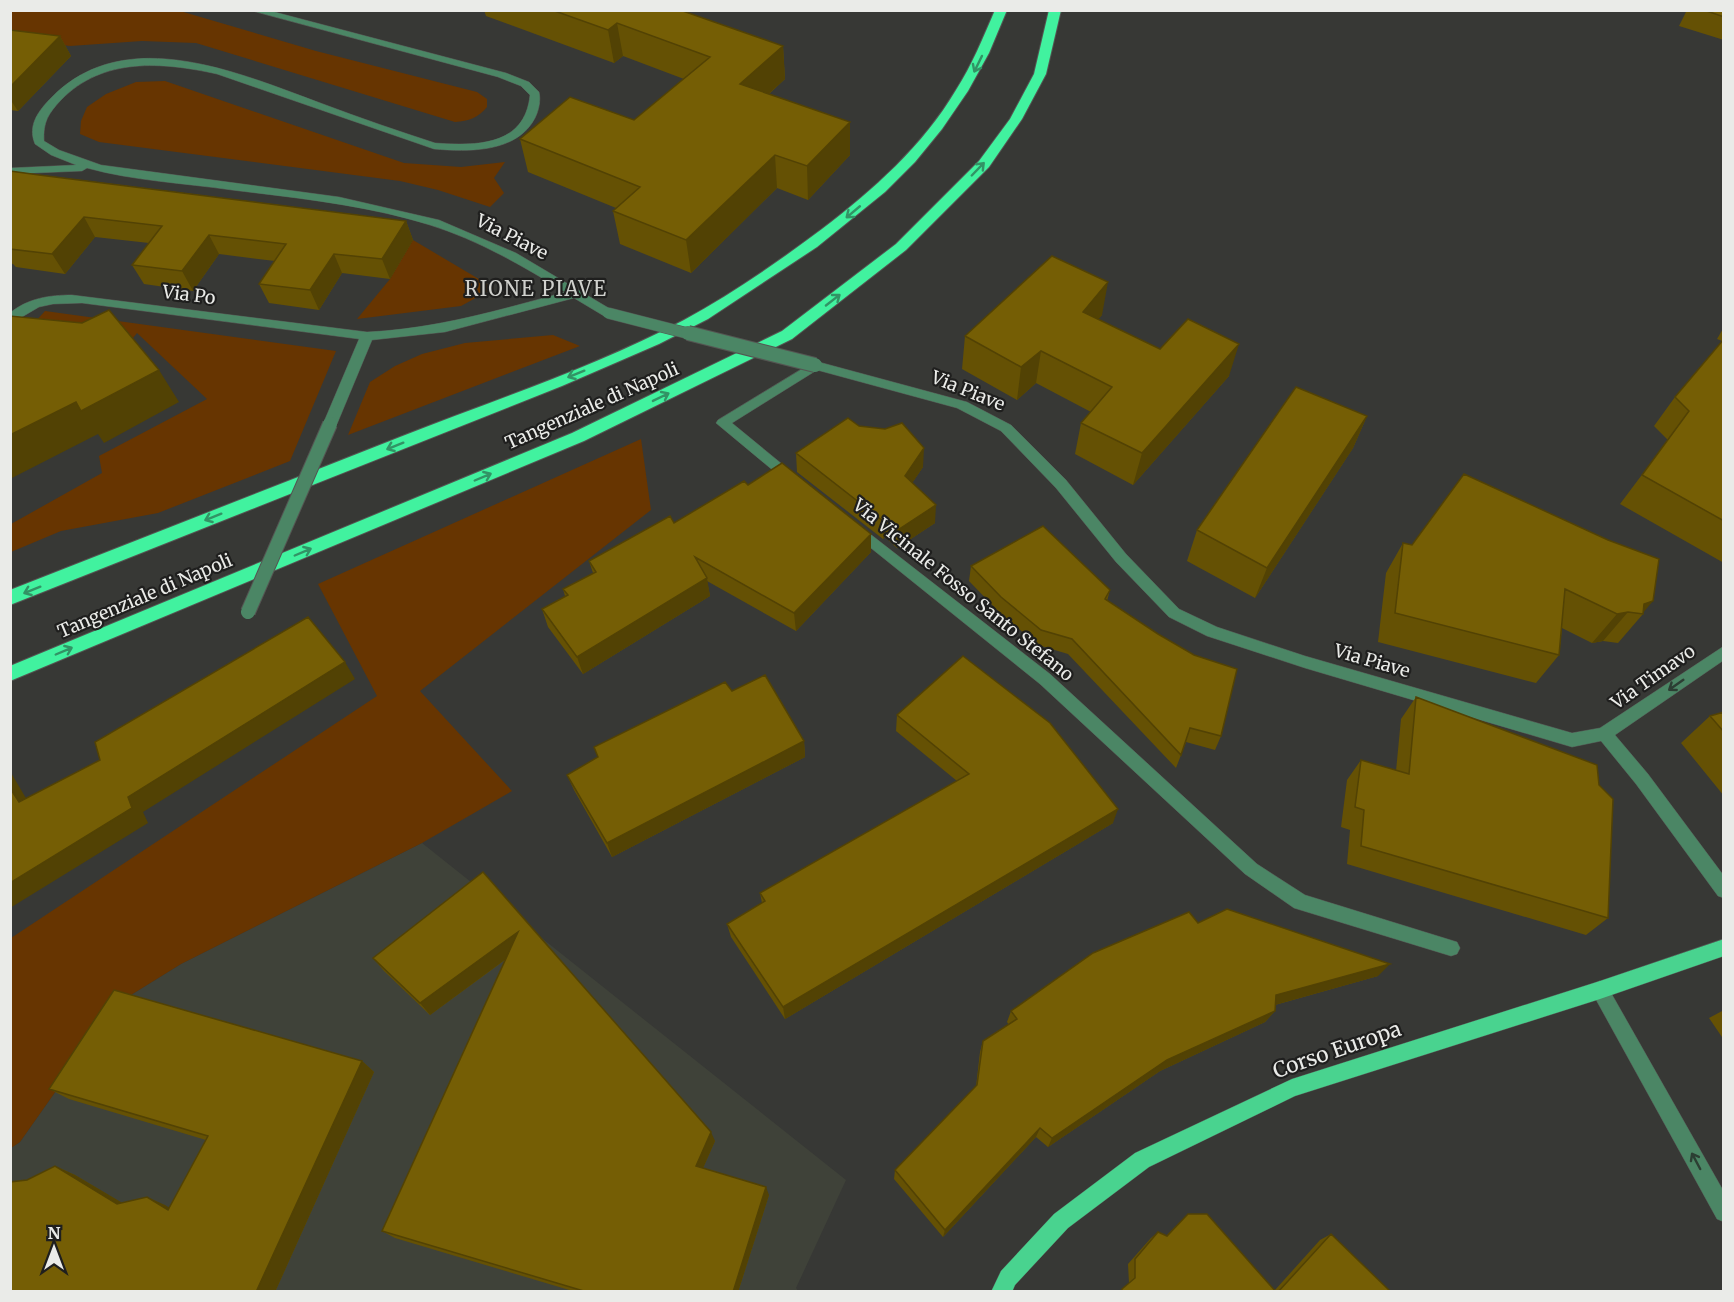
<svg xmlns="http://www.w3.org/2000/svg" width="1734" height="1302" viewBox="0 0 1734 1302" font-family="Merriweather,serif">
<rect width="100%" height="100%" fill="#373835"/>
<path fill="#3f4239" d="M422 843 846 1180 796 1288 798 1291 11 1292 10 1148 20 1142 118 1003 181 964Z"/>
<path fill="#673501" d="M10 11H180L316 51 477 92 487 99V107C478 118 469 121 455 122L196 43 142 41 70 46 45 43 11 48Z
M165 81 404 163 461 167 505 162 494 178 504 193 490 207 438 190 400 181 99 142 80 134 81 121 87 107 106 94 136 82Z
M413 240 494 288 461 306 357 319 390 279Z
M45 311 336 351 290 461 158 513 61 531 11 552V524L102 473 99 456 207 399 137 333 129 343 12 347Z
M553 335 580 346 348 435 370 382 395 366 422 354 465 343Z
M641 439 651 510 420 691 512 791 422 843 181 964 118 1003 20 1142 11 1148V938L377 696 318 584Z"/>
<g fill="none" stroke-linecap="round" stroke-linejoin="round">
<g stroke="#545552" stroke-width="1">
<path id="minor" d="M249 10H267L506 73 529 82 539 92C541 100 539 110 535 118 517 153 468 152 434 149L217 74C162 62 103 57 61 100 48 114 43 122 44 141L59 150 101 165 339 197 439 220 516 253 612 310V316H604L574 298 445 332 372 340 337 424 330 429 323 424 359 339 82 303 53 304 39 307 10 324V313C28 298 50 295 72 295L367 332C435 329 500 310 565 292 523 266 478 240 430 225 366 205 298 198 232 190 184 183 134 181 87 168L82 171 10 174V168L76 165 51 155 35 144C27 125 39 110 52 97 126 22 241 74 323 104 360 118 398 131 435 143 477 146 525 146 530 95L521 86 498 77Z
M815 361 967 402 1011 425 1066 480 1126 554 1179 609 1217 627 1305 656 1572 733 1600 728 1724 646V660L1615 735 1648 774 1724 876V898L1718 896 1636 784 1601 741 1572 747 1305 668 1207 636 1169 617 1116 562 1056 488 1001 431 957 408 817 370 732 423 799 478 792 483 787 482 716 423 718 420Z
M856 523 1050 674 1257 864 1305 895 1457 942 1460 948 1457 954 1451 956 1294 908 1245 874 1040 684 851 532 849 528 851 524Z
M1600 981 1606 984 1724 1192V1222L1717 1219 1594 996 1591 990 1594 984Z"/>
</g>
<g stroke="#545552" stroke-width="1">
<path id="major" d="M1724 939V956L1600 999 1295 1096 1149 1167 1068 1228 1015 1285 1012 1292H991L1001 1271 1054 1214 1135 1153 1292 1079 1600 981Z"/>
</g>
<g stroke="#545552" stroke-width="2">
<path id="highway" d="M995 10H1007L989 53 968 91 942 129 915 162 885 192 817 247 708 319 659 344 562 386 10 605V590C140 539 270 488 400 437 494 400 595 367 684 320 732 294 778 262 822 229 873 190 923 146 956 90 972 65 983 38 995 10Z
M1049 10H1061L1046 74 1022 119 989 167 906 250 792 339 584 441 10 681V666L572 433 782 331 896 244 979 161 1010 119 1034 74Z"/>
</g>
<use href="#minor" fill="#4b8665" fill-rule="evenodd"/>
<use href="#major" fill="#49d38f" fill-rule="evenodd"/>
<use href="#highway" fill="#41f29f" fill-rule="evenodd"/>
<g stroke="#545552" stroke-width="12" stroke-linecap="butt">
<path id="minor-bridge-far1" d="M608 313 694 335"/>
</g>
<g stroke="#545552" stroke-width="16" stroke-linecap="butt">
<path id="minor-bridge" d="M688 333 815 365
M248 612 330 424"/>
</g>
<use href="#minor-bridge-far1" stroke="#4b8665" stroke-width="11"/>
<use href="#minor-bridge" stroke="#4b8665" stroke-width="14"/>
</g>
<path fill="#655104" d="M484 10H680L783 46 785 79 769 94 850 155 808 200 777 188 691 273 620 244 613 211 616 208 528 172 520 139 634 120 684 79 623 56 614 63 486 16Z
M1687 10H1724V40L1679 26Z
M10 30 60 36 71 56 18 111 10 110Z
M10 171 406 221 413 240 390 279 342 273 319 310 269 303 259 284 275 261 219 254 193 291 144 284 132 265 149 243 95 237 65 274 16 267 13 264 10 263Z
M1102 315 1098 319 1160 349 1229 376 1133 485 1075 454 1081 423 1091 412 1036 383 1017 400 962 369 965 336Z
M1724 327V563L1620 504 1668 440 1654 426 1675 397 1722 341 1717 339Z
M1367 416 1353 448 1255 598 1187 561 1197 530Z
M796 453 923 467 912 483 935 523 897 548 885 537 883 539 797 472Z
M748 485 871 552 796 631 707 581 710 596 583 674 548 627 542 609 565 596 563 589 593 573 589 561 674 523Z
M1403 543 1643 612V614L1618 643 1603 641 1592 643 1562 628 1559 655 1536 683 1378 642 1386 573Z
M971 566 1110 590 1107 601 1221 736 1215 750 1186 742 1176 768 1068 654 1038 645 999 612 969 581Z
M732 691 804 741 805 757 612 857 574 790 567 775Z
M1416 697 1608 918 1586 935 1347 864 1350 830 1341 827 1347 780 1361 760 1396 771 1401 719Z
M1724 712V796L1681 743 1710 716Z
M897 715 1113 823 785 1019 731 937 727 924 762 903 760 893 957 781 896 731Z
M483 872 715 1141 703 1168 769 1195 738 1292H576L395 1238 382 1231 505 960 430 1015 384 971 373 958Z
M1198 923 1378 976 1275 1005V1011L1265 1022 1160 1071 1048 1147 1036 1137 943 1237 894 1179 895 1170 976 1087 980 1052 983 1041 1009 1025 1007 1022 1011 1011Z
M1724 1010V1040L1709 1018Z
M362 1061 374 1072 275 1292H10L27 1180 55 1166 75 1175 122 1203 147 1197 169 1208 206 1140 69 1099 49 1089Z
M1188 1214 1275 1290 1320 1240 1331 1234 1391 1292H1119L1129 1283 1128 1264 1151 1238 1158 1232 1166 1236Z"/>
<path fill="#524204" d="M617 23 623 56 614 63 608 30Z
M60 36 71 56 18 111 10 99V87Z
M783 46 785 79 743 117 740 84Z
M850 122V155L808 200 807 166Z
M775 155 777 188 691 273 686 240Z
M84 217 95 237 65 274 52 254Z
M406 221 413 240 390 279 382 259Z
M209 235 219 254 193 291 182 271Z
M334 254 342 273 319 310 310 290Z
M1108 282 1102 315 1078 345 1083 312Z
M1239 344 1229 376 1133 485 1142 453Z
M1041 351 1036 383 1017 400 1021 367Z
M159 370 179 402 104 443 98 434 10 479V435L76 402Z
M1367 416 1353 448 1255 598 1267 568Z
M924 448 923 467 904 495 905 476Z
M936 505 935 523 897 548 898 530Z
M885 519V537L883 539V521Z
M871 534V552L796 631 794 613Z
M707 578 710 596 583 674 577 657Z
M1653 601 1642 614 1644 604Z
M1628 612 1603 641 1592 643 1617 614Z
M345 662 355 679 143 812 148 823 10 908V883L128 797Z
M804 741 805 757 612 857 607 843Z
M10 771 37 817 19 802 10 788Z
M1118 809 1113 823 785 1019 783 1007Z
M518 932 525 945 430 1015 420 1003Z
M1390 964 1378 976 1267 1007 1276 995Z
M1275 1011 1265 1022 1160 1071 1048 1147 1052 1138 1167 1060Z
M362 1061 374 1072 275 1292H256Z
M1040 1128 1036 1137 943 1237 945 1230Z
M711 1132 715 1141 700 1175 696 1166Z
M55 1166 75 1175 136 1211 117 1204Z
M766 1187 769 1195 738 1292H733Z
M147 1197 165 1205 186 1218 168 1210Z"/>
<path fill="#755e05" stroke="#524204" stroke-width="1.5" d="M552 10H680L783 46 740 84 850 122 807 166 775 155 686 240 613 211 640 187 520 139 570 97 634 120 710 57 617 23 608 30Z
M1704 10H1724V17Z
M10 30 60 36 10 87Z
M10 171 39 175 406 221 382 259 334 254 310 290 259 284 286 244 209 235 182 271 132 265 162 226 84 217 52 254 10 249Z
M1052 256 1108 282 1083 312 1160 349 1188 319 1239 344 1142 453 1081 423 1112 387 1041 351 1021 367 965 336Z
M109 310 159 370 81 411 76 402 10 435V316L82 323Z
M1724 339V521L1642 475 1689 411 1675 397Z
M1296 387 1367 416 1267 568 1197 530Z
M848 418 859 426 885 429 902 423 924 448 905 476 936 505 898 530 885 519 883 521 796 453Z
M782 463 871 534 794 613 695 557 707 578 577 657 542 609 568 595 563 589 596 572 589 561 670 516 674 523 744 481 748 485Z
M1464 474 1608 540 1659 559 1653 601 1644 604 1643 614 1628 612 1617 614 1565 589 1559 655 1395 613 1403 543 1412 545Z
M1043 526 1110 590 1105 599 1158 634 1194 655 1237 669 1221 736 1190 728 1181 755 1072 639 1041 630 1001 597 971 566Z
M308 617 345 662 128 797 132 808 10 883V788L19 802 100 760 95 742Z
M963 656 1050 723 1118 809 783 1007 727 924 765 901 760 893 969 774 897 715Z
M765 675 804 741 607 843 567 775 598 757 594 747 725 682 732 691Z
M1416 697 1597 765 1599 785 1613 799 1608 918 1361 846 1364 810 1355 807 1361 760 1409 774Z
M1724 712V732L1710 716Z
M483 872 711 1132 696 1166 766 1187 733 1292H587L382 1231 518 932 420 1003 373 958Z
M1227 909 1390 964 1276 995 1275 1011 1167 1060 1052 1138 1040 1128 945 1230 895 1170 977 1085 983 1041 1017 1019 1011 1011 1093 953 1189 912 1198 923Z
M114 990 362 1061 256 1292H10V1182L27 1180 55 1166 117 1204 147 1197 168 1210 208 1136 49 1089Z
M1188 1214H1207L1276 1292H1122V1289L1135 1278V1259L1158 1232 1167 1236Z
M1331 1234 1391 1292H1278Z"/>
<defs><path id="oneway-shaft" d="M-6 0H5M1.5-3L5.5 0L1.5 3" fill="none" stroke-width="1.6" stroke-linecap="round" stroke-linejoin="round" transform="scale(1.5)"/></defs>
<g stroke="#329365">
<use href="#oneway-shaft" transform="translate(978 64) rotate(116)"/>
<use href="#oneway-shaft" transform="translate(978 169) rotate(-46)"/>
<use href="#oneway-shaft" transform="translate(853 212) rotate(140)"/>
<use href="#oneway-shaft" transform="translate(833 300) rotate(-38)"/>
<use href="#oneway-shaft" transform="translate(576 374) rotate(158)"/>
<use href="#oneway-shaft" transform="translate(661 397) rotate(-26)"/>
<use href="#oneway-shaft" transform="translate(395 446) rotate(158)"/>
<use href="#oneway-shaft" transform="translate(483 477) rotate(-23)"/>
<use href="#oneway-shaft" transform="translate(213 517) rotate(158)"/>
<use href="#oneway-shaft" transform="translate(303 552) rotate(-23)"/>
<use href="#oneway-shaft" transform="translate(32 590) rotate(158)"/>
<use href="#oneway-shaft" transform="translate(64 651) rotate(-23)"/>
</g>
<g stroke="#2c3e33">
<use href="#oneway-shaft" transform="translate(1676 685) rotate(145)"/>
<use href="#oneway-shaft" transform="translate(1696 1161) rotate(-118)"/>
</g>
<g text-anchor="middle" stroke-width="4.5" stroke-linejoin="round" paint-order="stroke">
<g font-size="18" fill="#eaebe8" stroke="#1f1f1e">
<text transform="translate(512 237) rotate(27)" y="6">Via Piave</text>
<text transform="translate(189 295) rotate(7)" y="6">Via Po</text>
<text transform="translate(968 391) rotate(22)" y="6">Via Piave</text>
<text transform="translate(592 406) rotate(-24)" y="6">Tangenziale di Napoli</text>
<text transform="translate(963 590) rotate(39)" y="6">Via Vicinale Fosso Santo Stefano</text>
<text transform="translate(145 596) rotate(-23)" y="6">Tangenziale di Napoli</text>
<text transform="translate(1372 661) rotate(16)" y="6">Via Piave</text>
<text transform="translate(1653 677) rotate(-35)" y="6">Via Timavo</text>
</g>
<g font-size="20" letter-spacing="1.5" fill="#d0d1cd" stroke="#1f1f1e">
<text x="536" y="296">RIONE PIAVE</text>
</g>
<g font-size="21" fill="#eaebe8" stroke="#1f1f1e">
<text transform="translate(1337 1050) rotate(-19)" y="7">Corso Europa</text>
</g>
</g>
<rect width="1734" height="1302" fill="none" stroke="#eaebe8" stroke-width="24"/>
<g transform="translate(54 1248)" stroke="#1f1f1e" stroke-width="4.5" paint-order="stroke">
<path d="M0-4.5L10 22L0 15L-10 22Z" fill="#eaebe8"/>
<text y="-9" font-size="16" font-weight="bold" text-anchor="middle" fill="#eaebe8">N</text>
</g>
</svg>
